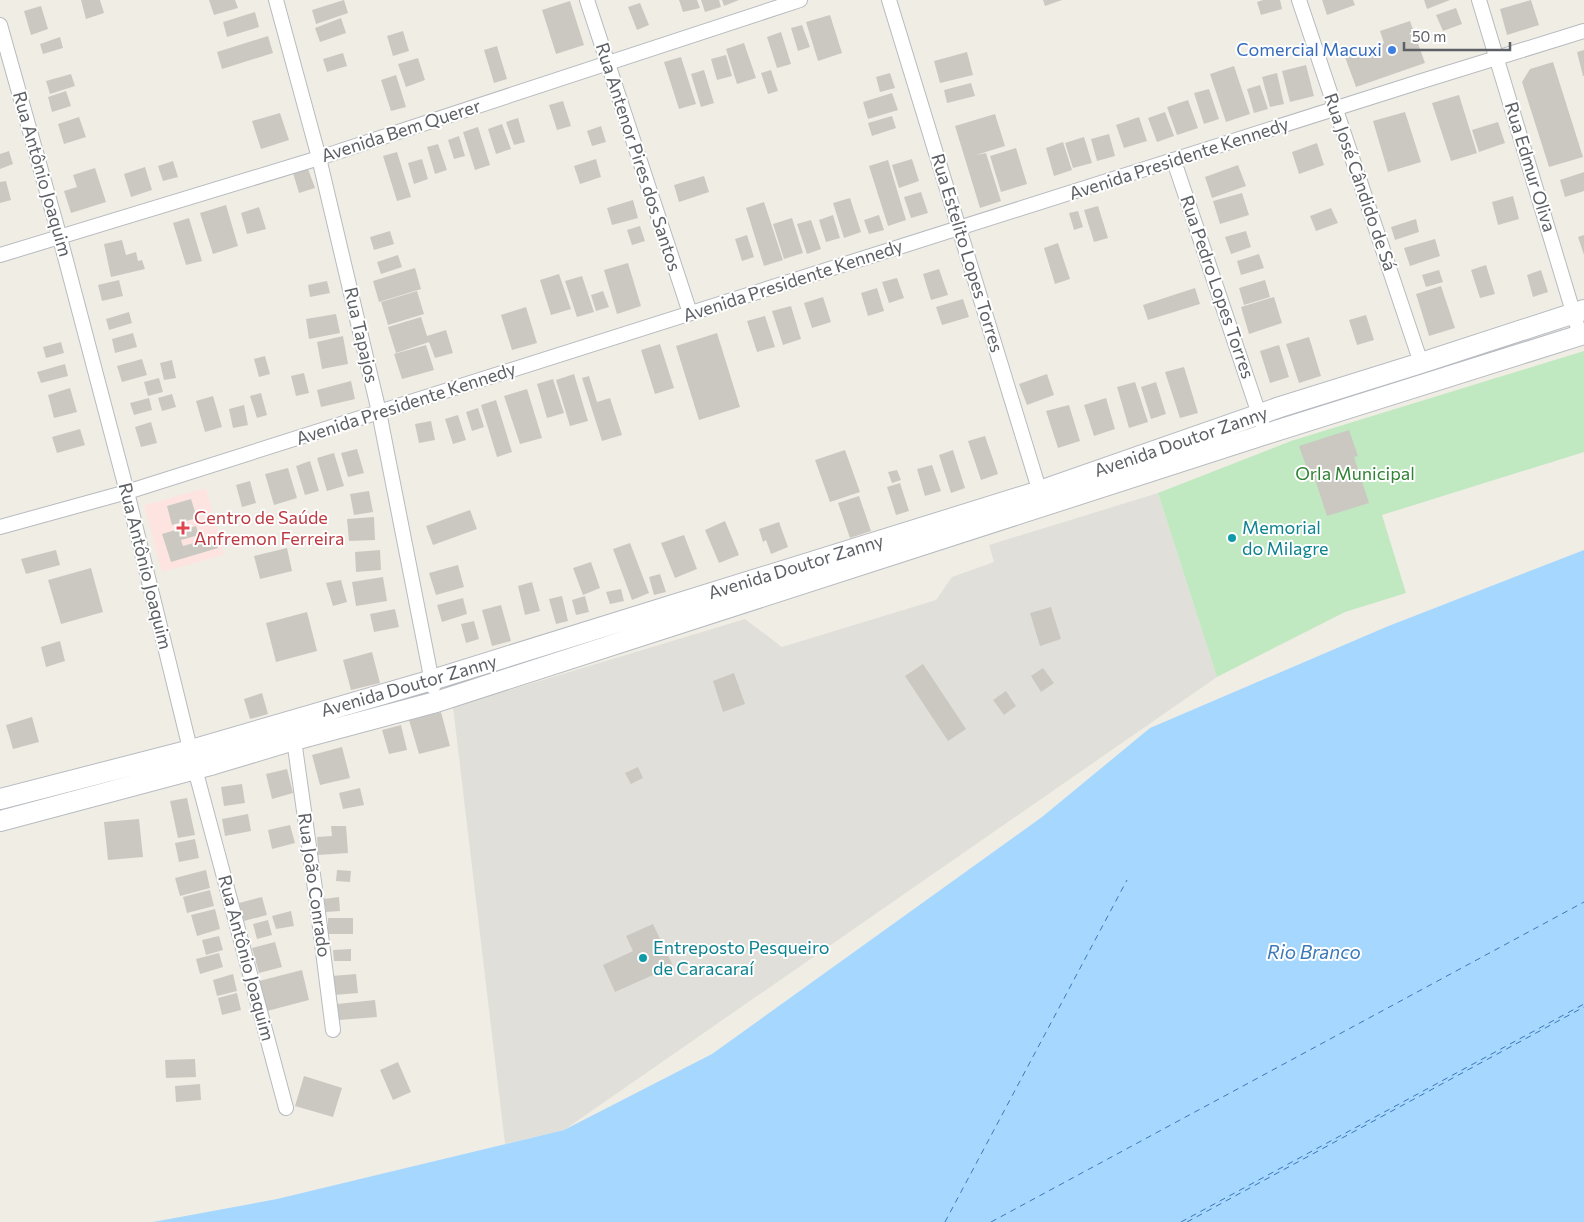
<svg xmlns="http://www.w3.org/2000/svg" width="1584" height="1222" viewBox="0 0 1584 1222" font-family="Commissioner,sans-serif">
<rect width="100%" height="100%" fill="#f0ede5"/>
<path fill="#e1dfd9" d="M1158 493 1217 677 564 1130 505 1144 453 707 745 619 782 647 936 600 952 577 994 562 989 545Z"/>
<path fill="#fde4e1" d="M206 488 224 555 162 572 144 505Z"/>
<path fill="#c0e8c1" d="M1584 351V452L1382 515 1406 593 1345 612 1217 677 1158 493 1291 441Z"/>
<path fill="#a6d7ff" d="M1584 550V1222H153L277 1199 564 1130 712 1054 1042 817 1150 728 1386 627Z"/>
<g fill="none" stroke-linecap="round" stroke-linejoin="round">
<path stroke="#3d78b7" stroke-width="1" stroke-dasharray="6 5" stroke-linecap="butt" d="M945 1222 1127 880
M991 1222 1584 902
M1181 1222 1584 1004
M1187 1222 1584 1007"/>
</g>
<path fill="#cbc8c2" d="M81 0H100L104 13 86 19Z
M209 0H235L238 8 214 15Z
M344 0 348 13 316 24 312 10Z
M679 0H697L700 8 683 12Z
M701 0H719L721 7 705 12Z
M722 0H739L724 6Z
M1043 0H1062L1045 6Z
M1263 0H1280L1282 9 1261 15 1257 2Z
M1322 0H1353L1355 5 1327 15Z
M1424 0H1450L1427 9Z
M1531 0 1539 25 1507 35 1500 9Z
M570 1 584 45 556 54 542 10Z
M640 3 649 25 637 30 628 7Z
M41 6 48 29 31 35 24 11Z
M1456 8 1462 24 1443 31 1436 15Z
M255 12 259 27 227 37 223 22Z
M830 15 842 53 818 61 806 22Z
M341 18 346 33 320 42 315 28Z
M1410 21 1425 63 1356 87 1345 57 1384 43 1380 31Z
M802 25 810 47 798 51 791 28Z
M403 31 409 51 393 56 387 36Z
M781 32 791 64 777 68 767 37Z
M268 36 273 53 222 69 217 52Z
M60 37 63 48 43 54 40 44Z
M744 43 756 78 737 84 726 49Z
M497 46 507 79 494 83 484 50Z
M1584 50V76H1583L1577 52Z
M967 52 973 75 940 83 934 61Z
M343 53 347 66 327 72 323 59Z
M726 55 732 76 717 80 711 59Z
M681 57 696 104 679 109 664 62Z
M418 58 425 80 406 87 398 64Z
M1553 62 1583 157 1549 167 1522 82 1530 69Z
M1306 65 1314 96 1290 102 1282 71Z
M1234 66 1250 114 1226 122 1210 74Z
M704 70 714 103 701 107 691 74Z
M771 70 778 91 768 94 761 73Z
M890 73 895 88 880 92 876 77Z
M1277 73 1284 104 1270 107 1262 77Z
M71 74 75 86 50 94 46 81Z
M396 75 406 107 391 111 381 80Z
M971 83 975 96 947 103 944 90Z
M1260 85 1268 109 1254 113 1247 89Z
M1209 89 1219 119 1204 124 1194 93Z
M66 91 71 106 52 112 48 97Z
M892 93 898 110 868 119 863 102Z
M1459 95 1477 153 1451 161 1432 103Z
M1188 100 1198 128 1177 135 1167 107Z
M563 101 571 126 557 130 549 105Z
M1165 112 1174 136 1157 142 1148 118Z
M1405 112 1421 162 1388 172 1373 121Z
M280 113 289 140 261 149 252 121Z
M995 114 1005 146 976 155 986 153 1001 201 980 208 955 126Z
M892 116 896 128 872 136 868 123Z
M79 117 86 137 64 144 58 124Z
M1139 117 1147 141 1124 148 1116 125Z
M518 118 525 142 514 145 506 122Z
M1498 122 1505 143 1479 152 1472 130Z
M502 124 511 149 496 154 488 129Z
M601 126 606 142 592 146 587 131Z
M478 127 490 165 475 170 463 132Z
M1109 134 1115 156 1097 161 1091 139Z
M459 136 465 156 454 159 448 140Z
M1084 137 1092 163 1073 168 1065 143Z
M1063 142 1072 170 1054 176 1046 148Z
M1317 143 1324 165 1299 174 1292 152Z
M438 144 447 170 435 174 427 147Z
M1016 148 1027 184 1001 192 990 156Z
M9 151 13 164 0 169V154Z
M397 152 411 197 397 201 383 156Z
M422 159 428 179 414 184 408 163Z
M596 159 601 177 580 184 574 166Z
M912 159 919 181 899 188 892 165Z
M888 160 906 220 888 226 869 166Z
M173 161 178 177 163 181 158 166Z
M1238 165 1246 186 1212 198 1205 177Z
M145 167 152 190 131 197 124 174Z
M95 168 106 202 71 213 64 191 77 187 73 175Z
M308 169 315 188 299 193 293 173Z
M1584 172V191L1565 197 1560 180Z
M704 176 709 192 679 202 674 185Z
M6 181 11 200 0 203V182Z
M921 192 928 213 911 218 904 197Z
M1242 193 1249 215 1220 224 1213 201Z
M1513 196 1519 219 1498 225 1492 202Z
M850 198 861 232 844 238 833 203Z
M633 200 638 218 612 225 607 208Z
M764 202 783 260 764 266 746 208Z
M226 205 238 246 213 254 200 213Z
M1098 206 1108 238 1094 242 1084 210Z
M259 207 266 229 247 234 241 213Z
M1331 208 1338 223 1316 231 1310 216Z
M1078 211 1083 227 1074 230 1069 213Z
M833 215 840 238 826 242 819 220Z
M879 215 884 230 869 234 864 220Z
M189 218 202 261 186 265 173 223Z
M792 218 803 253 784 259 773 224Z
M1416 219 1419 232 1395 240 1391 227Z
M811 220 821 249 807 254 797 224Z
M640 226 645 241 632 245 627 230Z
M390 231 394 244 374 250 370 237Z
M1246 231 1251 247 1231 254 1225 237Z
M747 235 754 257 742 261 735 239Z
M1584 235V255L1578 237Z
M1435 239 1440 256 1410 266 1404 248Z
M122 240 126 255 136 252 138 261 142 260 145 269 111 277 104 244Z
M1058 243 1070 279 1055 284 1044 248Z
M1259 254 1264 268 1241 275 1237 261Z
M398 255 402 267 381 274 377 262Z
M628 263 641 306 617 314 604 270Z
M1486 265 1495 294 1480 298 1471 270Z
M415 268 421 289 379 302 373 281Z
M939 269 948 295 931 300 923 274Z
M1439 270 1443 282 1426 287 1422 275Z
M1541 270 1548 292 1533 297 1527 275Z
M559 274 571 309 551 315 540 280Z
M582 276 594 312 577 317 565 281Z
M897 278 904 298 889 303 882 282Z
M119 280 123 296 102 301 98 285Z
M1265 280 1270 297 1244 305 1239 288Z
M327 281 330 293 310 297 308 285Z
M1441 286 1455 328 1429 336 1416 294Z
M877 288 884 311 868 316 861 293Z
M1195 288 1200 304 1148 320 1143 305Z
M417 291 424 314 388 325 381 302Z
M603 291 609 307 596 311 591 295Z
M823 297 831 322 812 328 804 303Z
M1274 297 1282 323 1249 334 1241 307Z
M963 299 969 317 942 325 936 307Z
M791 306 801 339 783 345 772 311Z
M526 307 537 343 512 350 501 315Z
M129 312 132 323 109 330 106 319Z
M336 314 340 333 309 339 306 319Z
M1366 315 1374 340 1357 345 1349 320Z
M765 316 775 347 757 352 747 321Z
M421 317 427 336 446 330 453 353 435 358 429 342 396 353 388 327Z
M133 333 137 347 115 353 112 339Z
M717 333 740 407 699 420 676 346Z
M343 336 348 364 322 369 317 342Z
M1309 337 1321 376 1299 383 1286 344Z
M61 342 64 353 46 358 43 347Z
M660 344 674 388 655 394 641 350Z
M426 345 434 370 402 379 394 354Z
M1279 345 1289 377 1270 383 1260 351Z
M265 356 270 374 259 377 254 359Z
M142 359 147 375 122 382 117 366Z
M172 360 176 378 164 380 160 363Z
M65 364 68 376 41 383 37 372Z
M1184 367 1198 413 1180 418 1165 372Z
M304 373 309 393 296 396 291 376Z
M574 374 588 421 570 426 556 380Z
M1047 374 1054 395 1027 405 1019 384Z
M589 376 597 402 610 398 622 435 602 441 582 378Z
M159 378 163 392 148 396 144 382Z
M553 379 564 413 547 418 537 384Z
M351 381 355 399 321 407 317 390Z
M1135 382 1148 422 1129 428 1117 387Z
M1156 382 1166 414 1151 419 1141 387Z
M70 388 77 412 54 418 48 395Z
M527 389 542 438 520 444 504 396Z
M261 393 267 415 257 418 250 396Z
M172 394 176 407 162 411 158 398Z
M213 396 222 427 205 432 196 401Z
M149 398 152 410 134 415 130 403Z
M1106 398 1115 429 1094 436 1084 405Z
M496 400 512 452 497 457 481 405Z
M244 405 248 425 233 428 229 409Z
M1069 405 1080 441 1058 448 1046 411Z
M478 408 484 427 472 431 466 412Z
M458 415 466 440 453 444 445 419Z
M431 421 435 440 419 443 415 424Z
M151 422 157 443 141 447 135 427Z
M80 429 85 445 57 453 52 437Z
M1349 430 1358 456 1354 457 1369 503 1327 516 1312 470 1308 472 1299 446Z
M985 436 998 474 981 480 968 441Z
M357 449 364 473 348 477 341 453Z
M845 450 860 492 830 502 815 460Z
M953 450 965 488 951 493 939 455Z
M334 453 344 486 327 491 317 458Z
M310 461 319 491 305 495 296 466Z
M932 465 941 491 925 496 917 469Z
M288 468 297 498 274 505 265 474Z
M897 470 901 480 892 483 888 472Z
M250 481 256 503 242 507 236 485Z
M900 483 909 511 896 515 887 487Z
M369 491 373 512 354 515 350 494Z
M859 496 871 531 850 538 838 503Z
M191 499 197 518 172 525 167 506Z
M470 510 477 529 433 545 426 526Z
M374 517 375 540 349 541 347 519Z
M725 521 739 555 719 563 705 530Z
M779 522 788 547 771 554 766 540 763 542 759 529Z
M196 526 199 535 181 540 183 546 215 537 218 548 171 562 162 534 182 528 183 530Z
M684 535 697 569 675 578 661 543Z
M630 543 649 593 632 600 613 549Z
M287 548 292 571 260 579 254 556Z
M56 550 60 565 26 574 21 559Z
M380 550 381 570 356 572 355 552Z
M591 562 600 588 583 595 573 568Z
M458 565 464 587 436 595 429 573Z
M91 568 103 612 61 624 48 580Z
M660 574 666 592 654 595 649 577Z
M383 577 387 601 356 606 352 582Z
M341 580 347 602 333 606 326 583Z
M532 582 540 611 525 615 518 586Z
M621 589 624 601 610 604 606 592Z
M562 596 568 621 556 624 549 599Z
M585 596 589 612 576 615 572 600Z
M463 598 467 614 442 622 437 605Z
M501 605 511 641 492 646 482 610Z
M1051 607 1061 639 1040 646 1030 613Z
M395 609 399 627 374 632 370 614Z
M307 612 317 651 276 662 266 623Z
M474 621 479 639 466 643 461 624Z
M60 641 65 661 46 667 41 647Z
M372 652 380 683 351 690 343 660Z
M923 664 966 729 948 741 905 676Z
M1043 668 1054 683 1041 692 1031 676Z
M734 673 745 704 723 712 713 681Z
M1006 691 1016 706 1004 715 993 700Z
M262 693 268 714 250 719 244 699Z
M441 712 450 746 419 754 409 720Z
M32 717 39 742 13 749 6 725Z
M401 725 407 750 389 754 382 730Z
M342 747 350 778 320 785 312 755Z
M638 767 643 778 631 784 625 773Z
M287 769 293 793 272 799 266 774Z
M242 784 245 803 224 806 221 787Z
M360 788 364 805 343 809 339 793Z
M187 798 195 835 178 838 170 801Z
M248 814 251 831 225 836 222 819Z
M139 819 143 857 108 860 104 822Z
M290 825 295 843 272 849 268 830Z
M331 826H346L348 853 318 855 317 837 332 836Z
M195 839 199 858 179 862 175 843Z
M206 870 210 888 180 896 175 878Z
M337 870 351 871 350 882 336 881Z
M210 890 214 906 187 913 183 897Z
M262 897 267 915 244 921 239 903Z
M339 897 340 911 326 912 324 899Z
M215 909 220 929 197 936 191 915Z
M291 911 294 926 276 929 272 916Z
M328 918H353V934H328Z
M268 920 272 935 257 939 253 924Z
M653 924 673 966 615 992 603 965 633 951 626 936Z
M219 936 223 950 206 955 202 940Z
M275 942 282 967 259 973 252 948Z
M351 949V961H334L333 950Z
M219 953 223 967 200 974 196 959Z
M302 970 309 1000 267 1011 259 981Z
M233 974 237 991 217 996 213 980Z
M356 974 358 993 334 995 332 976Z
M237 993 241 1010 222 1015 218 998Z
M375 1000 377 1017 339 1020 337 1004Z
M195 1059 196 1077 166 1078 165 1060Z
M398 1062 411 1092 393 1100 380 1070Z
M304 1076 342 1088 333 1117 295 1106Z
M200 1084 201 1100 176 1102 175 1086Z"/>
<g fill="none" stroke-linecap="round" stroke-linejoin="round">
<g stroke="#b7bbbf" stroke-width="16">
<path id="street" d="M276 0 319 158 379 412 433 687
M587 0 690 313
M889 0 1042 499
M1299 0 1421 363
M1479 0 1580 335
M0 25 60 238 127 492 195 769 286 1108
M1174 161 1262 423
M0 255 319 158 800 0
M0 527 127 492 1422 81 1584 31
M294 740 316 896 333 1030"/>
</g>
<g stroke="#b8bcc1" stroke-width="22">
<path id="secondary" d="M0 799 191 750 432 680 1040 491 1280 407 1421 363 1584 310
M0 821 214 764 294 740 436 702 1266 434 1584 334"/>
</g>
<use href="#street" stroke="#fff" stroke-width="14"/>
<use href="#secondary" stroke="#fff" stroke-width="20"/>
</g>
<circle fill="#3f7fe0" stroke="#fff" stroke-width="2" cx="1392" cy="50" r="5"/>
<path fill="#e0444e" stroke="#fff" stroke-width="2" d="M180.5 520.5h5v5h5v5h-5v5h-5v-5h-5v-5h5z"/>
<g fill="#0f9aa8" stroke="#fff" stroke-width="2">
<circle cx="1232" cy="538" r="5"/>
<circle cx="643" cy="958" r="5"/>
</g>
<g text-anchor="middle" stroke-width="4" stroke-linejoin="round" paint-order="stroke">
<g font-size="18" fill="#366cbe" stroke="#fff" text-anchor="end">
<text x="1382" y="56">Comercial Macuxi</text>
</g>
<g font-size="18" fill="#5d6166" stroke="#fff">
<text transform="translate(401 131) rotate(-18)" y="6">Avenida Bem Querer</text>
<text transform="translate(638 157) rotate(72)" y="6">Rua Antenor Pires dos Santos</text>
<text transform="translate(1179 159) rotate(-18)" y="6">Avenida Presidente Kennedy</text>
<text transform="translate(1530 167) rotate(73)" y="6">Rua Edmur Oliva</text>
<text transform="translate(42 174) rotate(74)" y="6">Rua Antônio Joaquim</text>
<text transform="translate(1360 182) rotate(71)" y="6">Rua José Cândido de Sá</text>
<text transform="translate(967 253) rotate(73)" y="6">Rua Estelito Lopes Torres</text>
<text transform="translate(793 281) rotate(-18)" y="6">Avenida Presidente Kennedy</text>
<text transform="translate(1217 287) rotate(71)" y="6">Rua Pedro Lopes Torres</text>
<text transform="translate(361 335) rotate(77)" y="6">Rua Tapajos</text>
<text transform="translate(406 404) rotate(-18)" y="6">Avenida Presidente Kennedy</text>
<text transform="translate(1181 442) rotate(-19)" y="6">Avenida Doutor Zanny</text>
<text transform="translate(145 566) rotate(76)" y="6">Rua Antônio Joaquim</text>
<text transform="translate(796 567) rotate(-17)" y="6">Avenida Doutor Zanny</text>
<text transform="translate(409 686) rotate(-16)" y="6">Avenida Doutor Zanny</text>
<text transform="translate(314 885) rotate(82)" y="6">Rua João Conrado</text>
<text transform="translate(246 958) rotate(75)" y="6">Rua Antônio Joaquim</text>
</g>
<g font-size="18" fill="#308234" stroke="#fff">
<text x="1355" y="480">Orla Municipal</text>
</g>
<g font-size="18" fill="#be3a42" stroke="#fff" text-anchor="start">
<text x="194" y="524">Centro de Saúde<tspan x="194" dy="21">Anfremon Ferreira</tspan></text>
</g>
<g font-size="18" fill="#0d838f" stroke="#fff" text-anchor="start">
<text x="1242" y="534">Memorial<tspan x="1242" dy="21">do Milagre</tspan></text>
<text x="653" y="954">Entreposto Pesqueiro<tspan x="653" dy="21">de Caracaraí</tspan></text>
</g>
<g font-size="19" font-style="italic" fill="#3d78b7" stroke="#fff">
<text x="1314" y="959">Rio Branco</text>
</g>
</g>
<path d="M1404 42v8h106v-8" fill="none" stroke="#5d6166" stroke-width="2.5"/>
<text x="1412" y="42" font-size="15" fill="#5d6166" stroke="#ffffff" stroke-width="4" paint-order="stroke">50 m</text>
</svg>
